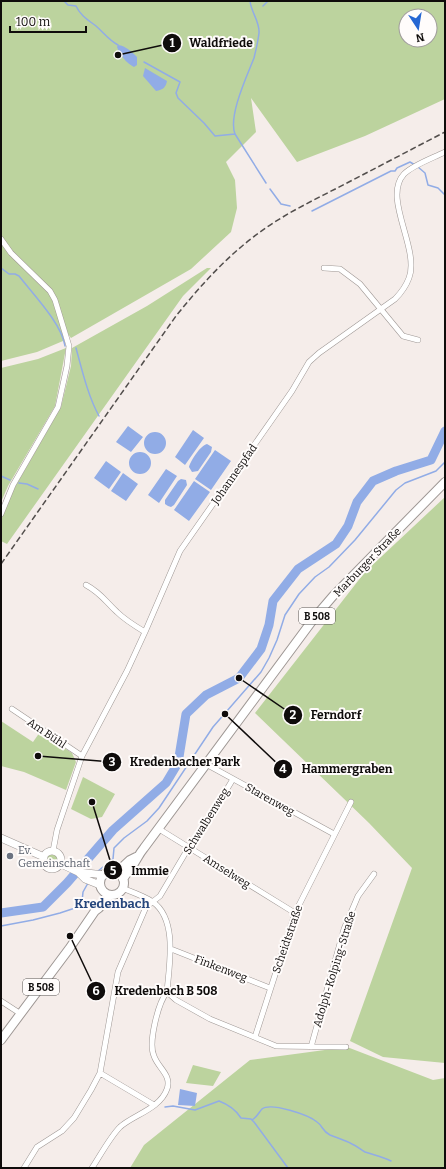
<svg xmlns="http://www.w3.org/2000/svg" width="446" height="1169" viewBox="0 0 446 1169" font-family="Bitter,serif">
<rect width="100%" height="100%" fill="#f5edea"/>
<path fill="#bcd39e" fill-rule="evenodd" d="M1 1H445V99L365 136 297 162 251 98 256 132 226 162 235 180 237 208 231 232 191 269 71 338 64 329 63 341 37 352 1 361ZM406 16H430V40H406Z
M207 268H211L183 296 7 544 1 541V520L15 487 61 407 71 366 72 348 147 306Z
M66 348 55 406 8 486 1 502V368L38 359Z
M445 497V1063L383 1057 350 1041 412 868 369 823 255 713 365 572Z
M1 721 33 742 40 732 72 753 76 762 66 790 24 772 1 766Z
M83 777 115 794 102 817 91 819 71 809Z
M43 860a9 9 0 1 1 18 0a9 9 0 1 1-18 0Z
M347 1047 433 1080 445 1078V1168H130L144 1145 250 1060Z
M193 1065 221 1072 213 1086 186 1083Z"/>
<path fill="#91ace6" d="M118 45C126 46 132 52 137 57V65L134 67C126 63 120 55 117 47Z
M145 68 167 81C166 87 163 90 156 91L143 76Z
M128 426 143 437 131 452 116 442Z
M193 430 204 438 185 465 175 457Z
M144 443a11 11 0 1 1 22 0a11 11 0 1 1-22 0Z
M207 444 212 447 211 452 198 471 192 472 189 467C191 460 200 446 207 444Z
M215 450 231 461 211 490 195 479Z
M129 463a11 11 0 1 1 22 0a11 11 0 1 1-22 0Z
M106 461 121 472 109 489 94 478Z
M166 469 177 476 159 503 148 495Z
M123 473 138 484 126 501 111 491Z
M181 479 186 480 187 485 174 505 171 507 168 506 165 504V500L178 481Z
M194 481 210 492 189 521 174 510Z
M180 1089 197 1093 195 1106 178 1105Z"/>
<g fill="none" stroke-linecap="round" stroke-linejoin="round">
<path stroke="#91ace6" stroke-width="1.5" d="M64 1 68 5 76 6C80 15 88 20 96 26 104 33 109 40 118 45
M263 6 268 1
M144 62 180 82 176 93 178 98 204 123 215 136 235 134 266 183
M235 134C228 116 247 76 254 58 256 50 258 41 259 33 260 22 251 12 250 1
M418 167 425 173 428 185 438 188 445 195
M270 189 281 204 290 206
M312 211 391 171H395L397 168 410 162 415 165
M1 268 9 274H15L19 276C33 294 62 324 65 346
M76 348C82 370 88 396 99 416
M1 476 10 480
M19 483 27 484 38 489
M98 871 113 859 114 848 124 838 147 821 159 808 213 727 261 672 269 658 277 640 285 615 299 594 315 577 329 567 355 540 396 490 405 483 436 471 445 462
M1 926 33 920 60 913 75 908 82 902 83 892 88 883
M165 1107 173 1106 195 1110 219 1101C227 1104 236 1110 241 1118L251 1119 254 1122 288 1168
M252 1120C258 1116 259 1112 262 1109 271 1102 309 1115 317 1122 323 1126 322 1131 330 1135 337 1138 345 1140 352 1144 357 1146 361 1150 365 1152 374 1155 383 1157 391 1161"/>
<path stroke="#91ace6" stroke-width="9" d="M1 913 43 907 67 883 113 830 166 783 178 763 186 714 206 695 239 678 261 649 269 625 273 601 298 569 336 544 348 526 357 502 373 481 396 471 431 460 445 431"/>
<g stroke="#9e9794" stroke-width="6">
<path id="street" d="M1 239 11 253 50 291 55 300 69 346 67 366 58 407 13 485 1 514
M324 268 340 269 360 284 403 336 418 340
M86 585C101 593 105 601 117 612 125 620 135 626 145 632
M12 709 82 756
M206 764 334 834
M159 829 295 913
M53 851 57 830 82 756 127 671 145 632 180 551 292 391 309 362 319 353 395 299C401 293 406 286 409 278 420 248 382 198 404 174 413 165 433 158 445 152
M122 888C132 892 144 896 153 902 178 920 169 966 167 992
M171 949 270 988
M167 992 176 1000 210 1019 276 1046 346 1047
M1 1001 21 1014
M255 1037 295 913 351 802
M311 1047 344 929 358 896 374 874
M100 1073 154 1105
M24 1168 37 1147 62 1131 74 1118 91 1090 100 1073 118 972 146 907 160 896 186 852 191 849 233 779
M92 1168C100 1156 110 1137 120 1127 133 1115 160 1109 167 1089 172 1075 158 1068 154 1056 148 1043 158 1003 167 992"/>
</g>
<g stroke="#9e9794" stroke-width="8">
<path id="secondary" d="M1 838 44 857
M43 860a9 9 0 1 1 18 0a9 9 0 1 1-18 0Z
M61 864 78 872 85 879 100 885
M78 872 104 875"/>
</g>
<g stroke="#9e9794" stroke-width="10">
<path id="primary" d="M100 883a12 12 0 1 1 24 0a12 12 0 1 1-24 0Z
M116 873 130 860 136 857
M123 879C126 874 130 870 133 865 137 859 139 854 144 848L315 617 333 596 445 482
M1 1040 69 949 95 911 99 908 110 895"/>
</g>
<use href="#street" stroke="#fff" stroke-width="5"/>
<use href="#secondary" stroke="#fff" stroke-width="7"/>
<use href="#primary" stroke="#fff" stroke-width="8"/>
<path stroke="#524e4c" stroke-width="1.5" stroke-dasharray="6 3" stroke-linecap="butt" d="M1 564 176 316C201 285 227 256 260 232 286 213 316 199 345 184 378 167 412 149 445 132"/>
</g>
<circle fill="#6b7280" stroke="#fffcfb" stroke-width="1.5" cx="10" cy="856" r="4"/>
<g text-anchor="middle" stroke-width="4" stroke-linejoin="round" paint-order="stroke">
<g fill="#fffcfb" stroke="#575453" stroke-width="1">
<rect x="299" y="608" width="36" height="16" rx="3"/>
<rect x="23" y="979" width="36" height="16" rx="3"/>
</g>
<g font-size="10" font-weight="bold" fill="#0f0c0b">
<text x="317" y="620">B 508</text>
<text x="41" y="991">B 508</text>
</g>
<g font-size="11" fill="#0f0c0b" stroke="#fffcfb">
<text transform="translate(234 474) rotate(-55)" y="4">Johannespfad</text>
<text transform="translate(367 562) rotate(-46)" y="4">Marburger Straße</text>
<text transform="translate(47 733) rotate(34)" y="4">Am Bühl</text>
<text transform="translate(270 799) rotate(29)" y="4">Starenweg</text>
<text transform="translate(206 821) rotate(-58)" y="4">Schwalbenweg</text>
<text transform="translate(227 871) rotate(32)" y="4">Amselweg</text>
<text transform="translate(287 939) rotate(-71)" y="4">Scheidtstraße</text>
<text transform="translate(221 968) rotate(21)" y="4">Finkenweg</text>
<text transform="translate(334 969) rotate(-73)" y="4">Adolph-Kolping-Straße</text>
</g>
<g font-size="11" fill="#5b616d" stroke="#fffcfb" text-anchor="start">
<text x="18" y="854">Ev.<tspan x="18" dy="13">Gemeinschaft</tspan></text>
</g>
<g font-size="13" font-weight="bold" fill="#26467c" stroke="#fffcfb">
<text x="112" y="908">Kredenbach</text>
</g>
</g>
<path fill="none" stroke="#0f0c0b" stroke-width="1.5" d="M118 55L172 43M239 678L293 715M38 756L112 762M225 714L283 769M92 802L113 870M70 936L96 991"/>
<g fill="#0f0c0b" stroke="#fffcfb" stroke-width="1.5">
<circle cx="118" cy="55" r="4"/>
<circle cx="239" cy="678" r="4"/>
<circle cx="38" cy="756" r="4"/>
<circle cx="225" cy="714" r="4"/>
<circle cx="92" cy="802" r="4"/>
<circle cx="70" cy="936" r="4"/>
<circle cx="172" cy="43" r="10"/>
<circle cx="293" cy="715" r="10"/>
<circle cx="112" cy="762" r="10"/>
<circle cx="283" cy="769" r="10"/>
<circle cx="113" cy="870" r="10"/>
<circle cx="96" cy="991" r="10"/>
</g>
<g font-size="12" text-anchor="middle" font-weight="bold" fill="#fff">
<text x="172" y="47">1</text>
<text x="293" y="719">2</text>
<text x="112" y="766">3</text>
<text x="283" y="773">4</text>
<text x="113" y="875">5</text>
<text x="96" y="995">6</text>
</g>
<g font-size="12" text-anchor="middle" font-weight="bold" fill="#0f0c0b" stroke="#fffcfb" stroke-width="4" stroke-linejoin="round" paint-order="stroke">
<text x="221" y="47">Waldfriede</text>
<text x="336" y="719">Ferndorf</text>
<text x="185" y="766">Kredenbacher Park</text>
<text x="347" y="773">Hammergraben</text>
<text x="150" y="875">Immie</text>
<text x="166" y="995">Kredenbach B 508</text>
</g>
<rect width="446" height="1169" fill="none" stroke="#0f0c0b" stroke-width="4"/>
<g transform="translate(418 28) rotate(168)"><circle r="19" fill="#fffcfb" stroke="#9f9c9b"/>
<path d="M0-3L7 15L0 10L-7 15Z" fill="#2667d3"/>
<text y="-6" font-size="11" font-weight="bold" text-anchor="middle" fill="#0f0c0b">N</text>
</g>
<path d="M10 26v6h76v-6" fill="none" stroke="#0f0c0b" stroke-width="2"/>
<text x="16" y="26" font-size="12" fill="#0f0c0b" stroke="#fffcfb" stroke-width="3" paint-order="stroke">100 m</text>
</svg>
